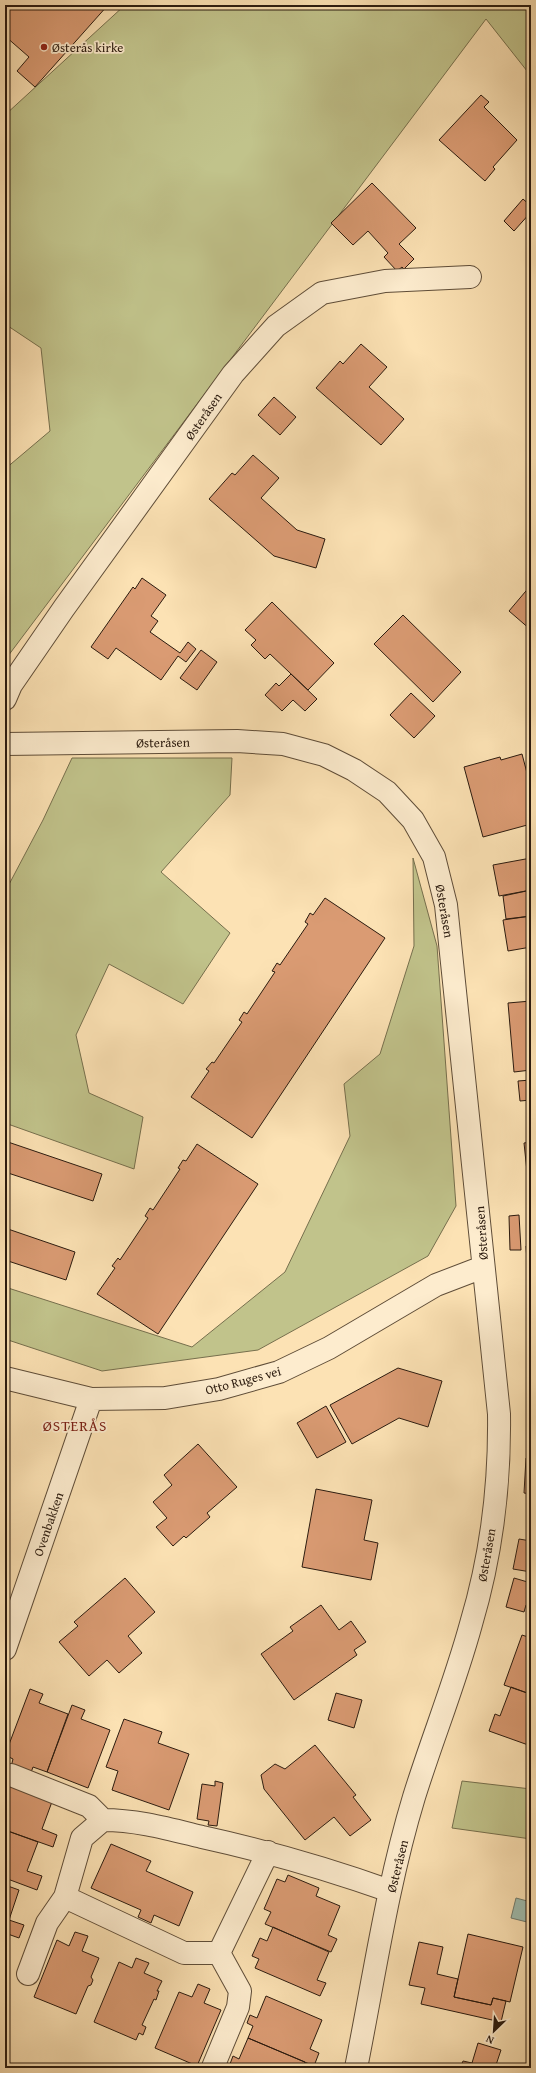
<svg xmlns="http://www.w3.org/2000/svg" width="536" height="2073" viewBox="0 0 536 2073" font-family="'Gentium Book Plus',serif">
<rect width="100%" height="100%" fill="#fce2b4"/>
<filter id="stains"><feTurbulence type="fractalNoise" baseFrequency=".005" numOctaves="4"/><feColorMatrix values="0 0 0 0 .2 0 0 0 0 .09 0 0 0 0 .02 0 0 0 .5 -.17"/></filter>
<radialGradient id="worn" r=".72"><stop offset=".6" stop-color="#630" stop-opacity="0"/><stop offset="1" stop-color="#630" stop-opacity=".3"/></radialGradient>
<path fill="#c1c38b" stroke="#766f4d" d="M125 5H531V76L486 19 5 660V469L50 431 41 348 5 324V115Z
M72 758H232L230 795 161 872 230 933 183 1004 109 964 76 1035 89 1093 143 1117 134 1169 5 1123V892L43 820Z
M413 858 437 946 456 1206 428 1256 258 1350 102 1371 5 1339V1287L192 1347 285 1272 350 1136 344 1084 380 1054 414 946Z
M462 1781 531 1789V1839L452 1828Z"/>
<path fill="#9fbdaf" stroke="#717c6f" d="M516 1898 531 1902V1923L511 1918Z"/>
<path fill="#da9b73" stroke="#2b1b0f" d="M5 5H108L35 87 17 71 29 57 5 36Z
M481 95 489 102 484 107 517 140 493 167 495 169 485 181 439 140Z
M372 183 416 228 399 244 414 259 404 269 402 267 397 271 384 257 388 253 368 231 353 245 331 223Z
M523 199 531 206V212L514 231 504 221Z
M361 344 387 367 369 387 404 419 381 445 316 388 340 361 343 364Z
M274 397 296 417 280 435 258 415Z
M253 455 279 478 261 498 297 530 325 539 316 568 274 556 209 499 232 473 235 475Z
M142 578 166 595 151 616 158 621 150 632 180 653 188 642 196 649 186 662 178 656 161 680 116 648 108 659 91 647 133 587 135 589Z
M531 585V630L509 611Z
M272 602 334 663 308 690 270 654 265 659 251 645 256 640 245 630Z
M403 615 461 672 433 702 374 644Z
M201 650 217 662 197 690 180 678Z
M291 674 317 699 305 711 293 700 282 711 265 695 276 683 279 686Z
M411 693 435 716 414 738 390 715Z
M522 754 531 788V824L483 837 464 767 500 757 501 760Z
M531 858V890L499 896 493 865Z
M531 890V916L506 919 503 896Z
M325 898 385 938 252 1138 191 1097 209 1071 206 1069 212 1062 214 1063 242 1022 239 1020 244 1012 247 1014 275 972 272 971 277 963 280 965 308 924 305 922 310 913 313 915Z
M531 916V947L508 951 503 920Z
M531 1001V1070L514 1072 508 1003Z
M531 1080V1100L520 1101 518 1081Z
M528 1114H531L530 1200 524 1143 531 1142Z
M5 1141 102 1174 93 1201 5 1172Z
M197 1144 258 1184 158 1334 97 1294 115 1268 112 1266 118 1258 120 1260 148 1218 145 1216 150 1208 153 1210 180 1169 178 1168 183 1160 186 1161Z
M519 1215 521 1250H510L509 1216Z
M5 1228 75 1252 66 1280 5 1260Z
M526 1246H531V1276H528Z
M398 1368 442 1381 428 1427 399 1418 352 1444 330 1405Z
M326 1406 346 1442 317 1458 297 1423Z
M198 1444 237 1487 207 1513 210 1517 186 1538 184 1536 173 1546 156 1527 167 1518 153 1502 172 1485 164 1475Z
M526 1458 531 1459V1494L524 1493Z
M316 1489 372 1500 364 1540 378 1543 371 1580 302 1567Z
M519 1539 531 1541V1572L513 1569Z
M125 1578 155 1612 128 1636 142 1653 119 1673 107 1660 89 1676 59 1642 78 1626 74 1622Z
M514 1578 531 1583V1606L526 1605 524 1612 506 1607Z
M321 1605 339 1630 351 1621 366 1642 354 1650 357 1655 294 1700 261 1654 293 1631 290 1627Z
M522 1635 531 1638 530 1694 504 1685Z
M511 1687 530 1694 531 1692V1746L489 1731 495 1714 500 1716Z
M30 1689 43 1694 39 1703 68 1714 47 1772 33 1767 30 1775 11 1767 13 1759 5 1755Z
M336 1693 362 1700 354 1728 328 1720Z
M72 1705 85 1710 81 1719 110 1730 88 1788 47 1772Z
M124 1719 162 1732 158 1743 189 1754 169 1810 112 1790 118 1771 106 1767Z
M315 1745 356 1795 353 1797 371 1820 350 1836 334 1817 305 1840 264 1789 261 1775 275 1764 285 1769Z
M215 1781 223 1783 217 1826 208 1825 209 1821 197 1819 202 1784 215 1786Z
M5 1782 53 1799 42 1829 57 1835 53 1847 5 1830Z
M5 1830 38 1842 27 1871 42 1876 37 1890 5 1878Z
M111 1844 151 1861 146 1871 193 1892 179 1926 154 1915 151 1923 138 1917 141 1910 91 1888Z
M288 1875 319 1888 316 1896 340 1906 328 1935 337 1939 331 1952 265 1924 271 1912 264 1909 277 1879 285 1882Z
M5 1885 19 1890 9 1920 24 1925 19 1938 5 1933Z
M273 1927 329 1952 317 1980 326 1983 320 1996 255 1968 259 1959 252 1956 260 1938 267 1941Z
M75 1932 88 1936 82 1951 99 1958 91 1977 93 1980 91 1985 88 1986 76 2014 34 1997 57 1940 69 1946Z
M468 1934 523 1947 510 2002 493 1998 491 2005 454 1997Z
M419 1942 443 1947 437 1974 458 1979 454 1997 491 2005 493 1998 506 2001 501 2022 421 2004 425 1988 409 1985Z
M136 1958 149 1963 144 1973 162 1981 157 1991H159L156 2000 154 1999 142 2025 146 2027 143 2035 139 2033 136 2040 94 2022 119 1962 132 1968Z
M5 1966 8 1967 5 1976Z
M198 1984 210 1989 204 2003 221 2010 197 2066 155 2048 179 1992 192 1997Z
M266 1996 322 2020 310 2049 319 2053 314 2066 248 2038 253 2026 247 2023 250 2015 257 2018Z
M248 2038 305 2062 302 2068H235L230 2064 233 2056 239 2059Z
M478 2043 501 2050 495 2068H460L463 2061 472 2063Z"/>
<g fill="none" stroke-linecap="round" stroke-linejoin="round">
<g stroke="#5f4d38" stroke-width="24">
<path id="minor" d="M5 699 11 685 64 608 233 374 276 326 322 293 385 281 470 277
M5 744 237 741 283 744 324 755 354 770 387 792 413 820 434 857 446 905 499 1414C500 1485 491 1557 471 1624 455 1683 432 1739 414 1797 387 1886 374 1978 356 2068
M5 1378 91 1399 165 1398 219 1389 279 1372 329 1348 436 1285 483 1267
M5 1649 91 1399
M11 1775 89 1806 103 1820
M65 1897 184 1953H219L268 1852
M28 1974 47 1923 65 1897 82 1838 103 1820C137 1820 169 1829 202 1837 266 1851 328 1869 390 1891
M213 2067 238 2007 240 1991 219 1953"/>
</g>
<use href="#minor" stroke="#fdecce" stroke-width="22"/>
</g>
<circle fill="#8f2418" stroke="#fdecce" stroke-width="1.5" cx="44" cy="47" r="4"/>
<g text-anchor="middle" stroke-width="3.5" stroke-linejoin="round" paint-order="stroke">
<g font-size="13" fill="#2b1b0f" stroke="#fdecce" text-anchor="start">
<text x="52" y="52">Østerås kirke</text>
</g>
<g font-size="13" fill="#2b1b0f" stroke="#fdecce">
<text transform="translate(203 416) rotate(-55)" y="5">Østeråsen</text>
<text transform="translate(163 742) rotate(-1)" y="5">Østeråsen</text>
<text transform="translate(445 911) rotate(80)" y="5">Østeråsen</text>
<text transform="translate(481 1233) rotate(-94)" y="5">Østeråsen</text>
<text transform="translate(243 1380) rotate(-15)" y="5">Otto Ruges vei</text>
<text transform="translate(48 1524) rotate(-71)" y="5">Ovenbakken</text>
<text transform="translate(486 1555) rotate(-80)" y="5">Østeråsen</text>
<text transform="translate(397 1866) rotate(-76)" y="5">Østeråsen</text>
</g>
<g font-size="15" letter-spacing="1" fill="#7a1f14" stroke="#fdecce">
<text x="75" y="1431">ØSTERÅS</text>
</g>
</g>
<rect width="536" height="2073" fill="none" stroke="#fce2b4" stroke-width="20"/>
<rect x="6" y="6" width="524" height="2061" fill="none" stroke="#2b1b0f" stroke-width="2"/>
<rect x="10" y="10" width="516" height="2053" fill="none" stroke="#2b1b0f"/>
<g transform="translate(494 2031) rotate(205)" stroke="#fdecce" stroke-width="3" paint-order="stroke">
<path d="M0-3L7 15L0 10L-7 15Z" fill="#2b1b0f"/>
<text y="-6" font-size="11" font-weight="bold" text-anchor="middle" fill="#2b1b0f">N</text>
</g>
<rect width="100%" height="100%" filter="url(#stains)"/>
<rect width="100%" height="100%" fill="url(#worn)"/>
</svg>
